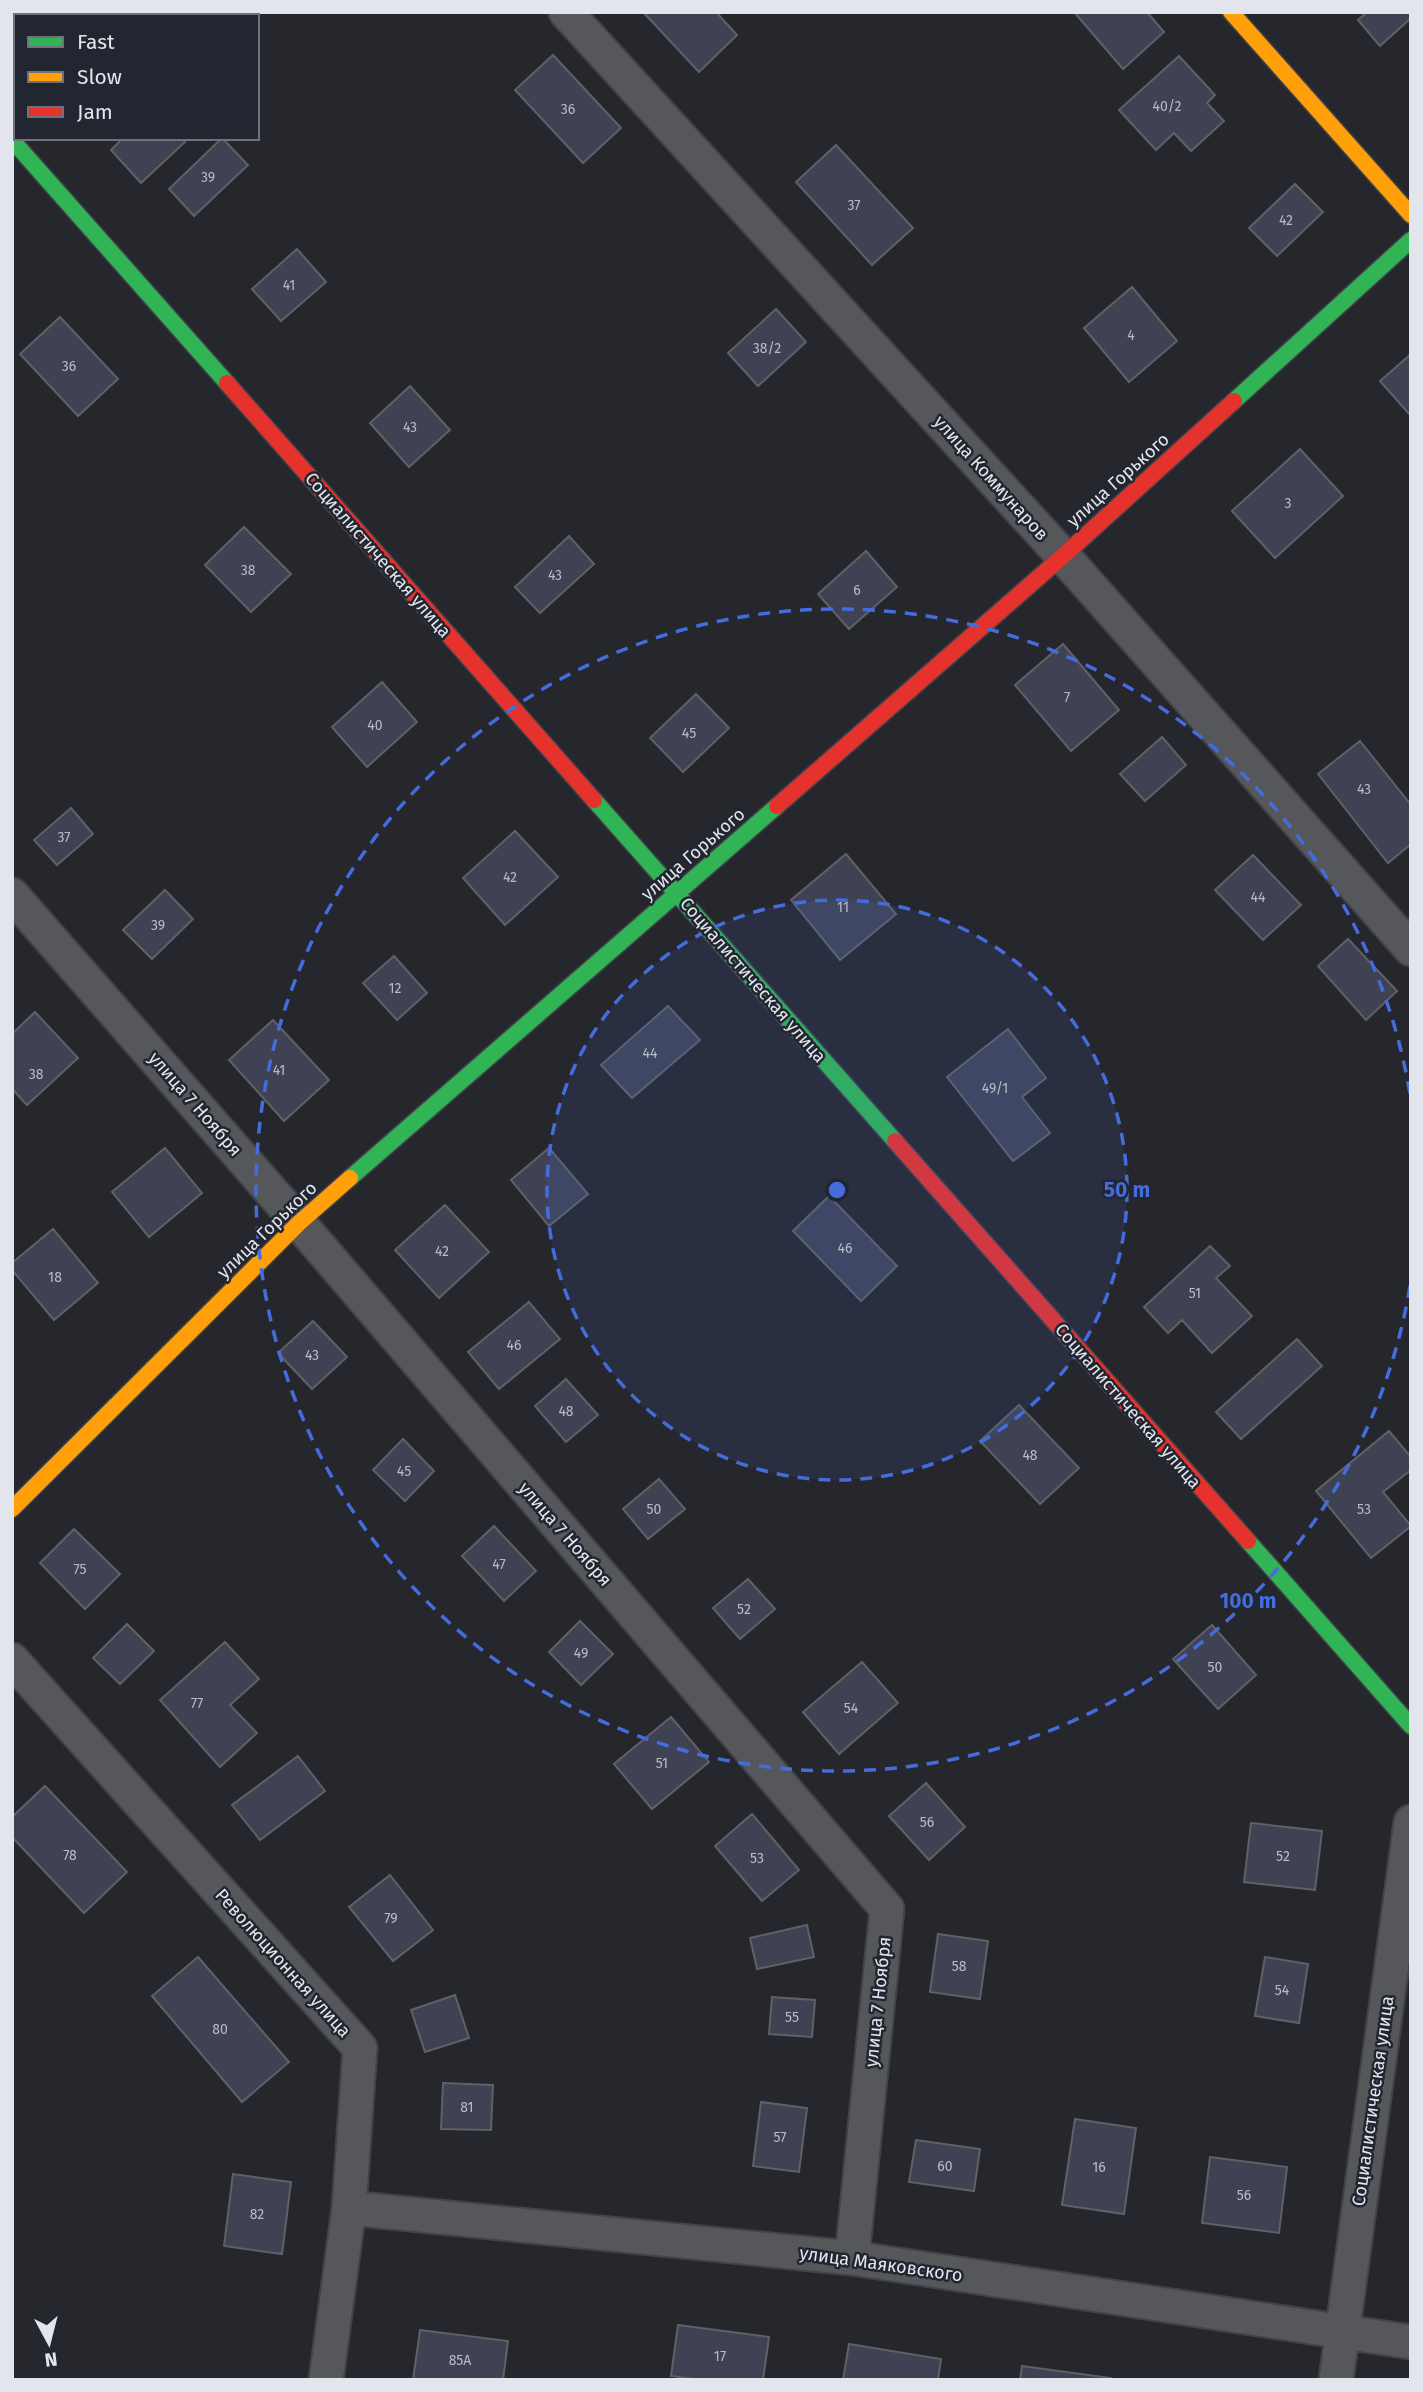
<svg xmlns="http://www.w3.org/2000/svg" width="1423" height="2392" viewBox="0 0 1423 2392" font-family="'Fira Sans',sans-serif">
<rect width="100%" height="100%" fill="#26272c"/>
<path fill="#3e4252" stroke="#606166" stroke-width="2" d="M95 12H115L118 16H91Z
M643 12H716L737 35 699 72Z
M1074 12H1147L1164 32 1123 69Z
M1367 12H1411V18L1380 46 1358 20Z
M553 55 621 128 583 163 515 90Z
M1179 56 1215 95 1207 103 1224 121 1191 151 1174 133 1156 150 1119 110Z
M123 138H182L185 142 141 183 111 150Z
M222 138 248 165 194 216 169 189Z
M836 145 913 228 872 265 796 182Z
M1295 184 1323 212 1277 256 1249 228Z
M297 249 326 282 281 321 252 289Z
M1132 287 1177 341 1129 382 1084 328Z
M776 309 806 342 758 386 728 353Z
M60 317 118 379 78 416 20 354Z
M1411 354V415H1410L1380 381Z
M410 386 450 430 409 467 370 423Z
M1300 449 1343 496 1275 558 1232 511Z
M244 527 291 574 251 612 205 565Z
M569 536 594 564 540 613 515 587Z
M866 551 897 587 849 629 818 594Z
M1063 644 1119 710 1071 751 1015 685Z
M382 682 417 722 367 767 332 727Z
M696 694 729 728 683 772 650 738Z
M1162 737 1186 765 1145 801 1120 774Z
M1360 741 1411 805V844L1388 863 1318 774Z
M71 808 93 834 57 865 34 840Z
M515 831 558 877 505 925 463 878Z
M846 854 896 914 840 960 791 900Z
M1253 855 1301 905 1263 940 1215 890Z
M165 890 193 919 152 959 123 930Z
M1348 939 1397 991 1366 1020 1318 966Z
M394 956 427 993 397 1020 363 983Z
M668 1006 700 1040 632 1098 601 1065Z
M35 1012 78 1058 27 1105 12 1089V1034Z
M273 1020 329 1080 284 1121 229 1060Z
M1008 1029 1046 1078 1022 1097 1050 1133 1013 1161 947 1077Z
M165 1148 202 1193 149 1237 112 1192Z
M549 1148 588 1194 549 1226 511 1180Z
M829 1196 897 1266 861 1301 793 1231Z
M445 1205 489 1252 439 1298 395 1250Z
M53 1229 98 1283 54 1320 12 1270V1263Z
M1210 1246 1230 1266 1216 1278 1252 1316 1212 1353 1182 1320 1168 1333 1144 1307Z
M529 1302 560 1339 499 1389 468 1352Z
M313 1321 347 1357 312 1389 278 1353Z
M1297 1339 1322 1366 1241 1439 1216 1412Z
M566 1379 598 1415 566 1442 535 1406Z
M1019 1405 1079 1468 1040 1504 980 1441Z
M1389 1431 1411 1457V1470L1383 1492 1411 1526 1371 1558 1316 1491Z
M403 1439 434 1471 405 1501 373 1470Z
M659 1479 685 1509 648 1539 623 1509Z
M494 1526 536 1571 504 1601 462 1556Z
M74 1529 120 1574 85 1609 40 1563Z
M748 1579 775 1609 740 1639 713 1608Z
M580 1621 613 1654 581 1685 549 1652Z
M127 1624 154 1651 120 1684 93 1658Z
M1212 1625 1256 1675 1218 1709 1173 1659Z
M225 1642 259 1679 230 1705 257 1733 220 1767 160 1700Z
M862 1662 898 1703 839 1754 803 1712Z
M671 1717 709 1762 652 1809 614 1764Z
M298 1756 325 1791 260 1840 232 1805Z
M926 1783 965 1827 929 1860 889 1816Z
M45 1786 127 1872 84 1913 12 1837V1817Z
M752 1814 799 1870 762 1901 715 1846Z
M1251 1823 1322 1831 1315 1890 1244 1882Z
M390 1875 433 1930 393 1961 349 1907Z
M807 1925 814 1957 757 1969 750 1938Z
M938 1934 988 1941 980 1999 930 1992Z
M198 1957 289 2062 242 2102 152 1996Z
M1265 1957 1308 1964 1299 2023 1255 2016Z
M455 1995 469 2038 425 2052 411 2010Z
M772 1997 815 2000 812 2037 769 2034Z
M443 2083 493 2085 491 2130 441 2129Z
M761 2102 807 2108 799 2172 753 2166Z
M1075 2119 1136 2128 1124 2214 1062 2205Z
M916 2140 980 2149 974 2191 909 2182Z
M1210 2157 1287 2167 1279 2233 1202 2223Z
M233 2174 291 2182 282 2254 224 2246Z
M678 2325 769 2337 763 2380H701L671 2376Z
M420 2330 508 2341 503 2380H413Z
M849 2344 941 2359 938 2380H843Z
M1022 2366 1111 2378V2380H1020Z"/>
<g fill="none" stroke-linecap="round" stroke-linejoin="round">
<g stroke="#414348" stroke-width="37">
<path id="street" d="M566 12 1063 556 1411 949
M12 895 299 1223 887 1909 852 2258
M12 1660 360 2048 349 2208 326 2380
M349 2208 852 2258 1411 2342
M1336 2380 1411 1822"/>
</g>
<g stroke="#414348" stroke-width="19">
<path id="fast" d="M12 140 227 383
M1234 401 1411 240
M594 800 895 1141
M350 1178 777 806
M1248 1541 1411 1726"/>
</g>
<g stroke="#414348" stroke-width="19">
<path id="slow" d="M1231 12 1411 215
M12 1509 299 1223 350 1178"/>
</g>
<g stroke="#414348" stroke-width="19">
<path id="jam" d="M227 383 594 800
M777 806 1063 556 1234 401
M895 1141 1248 1541"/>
</g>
<use href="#street" stroke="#55575b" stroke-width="33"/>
<use href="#fast" stroke="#30b455" stroke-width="16"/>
<use href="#slow" stroke="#ff9f0a" stroke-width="16"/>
<use href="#jam" stroke="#e5322d" stroke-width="16"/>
</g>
<circle cx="837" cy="1190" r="290" fill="#446cdc" fill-opacity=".12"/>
<g fill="none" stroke="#446cdc" stroke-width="3.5" stroke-dasharray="12 9">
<circle cx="837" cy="1190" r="290"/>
<path d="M1410 1286A581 581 0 1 1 1410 1094"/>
</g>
<g text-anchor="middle" stroke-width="5" stroke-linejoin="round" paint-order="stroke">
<g font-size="14" fill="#b9bcc6">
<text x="1167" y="111">40/2</text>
<text x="568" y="114">36</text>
<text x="208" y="182">39</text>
<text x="854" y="210">37</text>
<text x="1286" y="225">42</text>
<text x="289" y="290">41</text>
<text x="1131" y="340">4</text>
<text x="767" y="353">38/2</text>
<text x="69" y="371">36</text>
<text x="410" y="432">43</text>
<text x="1288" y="508">3</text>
<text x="248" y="575">38</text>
<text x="555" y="580">43</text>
<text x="857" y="595">6</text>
<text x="1067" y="702">7</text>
<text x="375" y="730">40</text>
<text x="689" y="738">45</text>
<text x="1364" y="794">43</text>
<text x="64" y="842">37</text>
<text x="510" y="882">42</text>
<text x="1258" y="902">44</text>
<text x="843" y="912">11</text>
<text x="158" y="930">39</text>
<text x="395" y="993">12</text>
<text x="650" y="1058">44</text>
<text x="279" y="1075">41</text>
<text x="36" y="1079">38</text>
<text x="995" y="1093">49/1</text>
<text x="845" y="1253">46</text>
<text x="442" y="1256">42</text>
<text x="55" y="1282">18</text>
<text x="1195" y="1298">51</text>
<text x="514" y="1350">46</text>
<text x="312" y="1360">43</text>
<text x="566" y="1416">48</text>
<text x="1030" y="1460">48</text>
<text x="404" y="1476">45</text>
<text x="654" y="1514">50</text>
<text x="1364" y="1514">53</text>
<text x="499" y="1569">47</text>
<text x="80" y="1574">75</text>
<text x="744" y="1614">52</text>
<text x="581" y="1658">49</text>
<text x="1215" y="1672">50</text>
<text x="197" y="1708">77</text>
<text x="851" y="1713">54</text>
<text x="662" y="1768">51</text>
<text x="927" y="1827">56</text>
<text x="70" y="1860">78</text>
<text x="1283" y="1861">52</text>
<text x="757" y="1863">53</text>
<text x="391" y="1923">79</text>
<text x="959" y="1971">58</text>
<text x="1282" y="1995">54</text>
<text x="792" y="2022">55</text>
<text x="220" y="2034">80</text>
<text x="467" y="2112">81</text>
<text x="780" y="2142">57</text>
<text x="945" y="2171">60</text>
<text x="1099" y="2172">16</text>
<text x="1244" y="2200">56</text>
<text x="257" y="2219">82</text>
<text x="720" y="2361">17</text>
<text x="460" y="2365">85А</text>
</g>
<g font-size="18" fill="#e2e5ec" stroke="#222630">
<text transform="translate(991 478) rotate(48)" y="6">улица Коммунаров</text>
<text transform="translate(1118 480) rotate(-42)" y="6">улица Горького</text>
<text transform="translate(378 555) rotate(49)" y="6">Социалистическая улица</text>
<text transform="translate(693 854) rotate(-41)" y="6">улица Горького</text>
<text transform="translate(753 980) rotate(49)" y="6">Социалистическая улица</text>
<text transform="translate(195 1104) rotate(49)" y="6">улица 7 Ноября</text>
<text transform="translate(267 1230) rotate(-44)" y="6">улица Горького</text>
<text transform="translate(1128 1406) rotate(49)" y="6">Социалистическая улица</text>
<text transform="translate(565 1534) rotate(49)" y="6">улица 7 Ноября</text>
<text transform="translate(283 1963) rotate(48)" y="6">Революционная улица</text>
<text transform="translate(878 2002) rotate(-84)" y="6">улица 7 Ноября</text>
<text transform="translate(1373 2101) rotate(-82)" y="6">Социалистическая улица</text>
<text transform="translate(881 2264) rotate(8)" y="6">улица Маяковского</text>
</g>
</g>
<circle cx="837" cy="1190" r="10" fill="#446cdc" stroke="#222630" stroke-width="3.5"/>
<g font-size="21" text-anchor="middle" font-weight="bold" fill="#446cdc" stroke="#222630" stroke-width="5" stroke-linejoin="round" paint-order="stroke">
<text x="1127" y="1197">50 m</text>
<text x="1248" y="1608">100 m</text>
</g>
<rect width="1423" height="2392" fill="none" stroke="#e2e5ec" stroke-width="28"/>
<rect x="14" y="14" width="245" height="126" fill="#222630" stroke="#6f727b" stroke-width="2"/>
<rect x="28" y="37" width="35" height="10" fill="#30b455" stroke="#6f727b" stroke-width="2"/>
<text x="77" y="49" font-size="21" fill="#e2e5ec">Fast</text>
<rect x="28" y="72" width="35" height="10" fill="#ff9f0a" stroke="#6f727b" stroke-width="2"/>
<text x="77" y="84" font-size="21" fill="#e2e5ec">Slow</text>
<rect x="28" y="107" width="35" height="10" fill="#e5322d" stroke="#6f727b" stroke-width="2"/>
<text x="77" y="119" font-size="21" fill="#e2e5ec">Jam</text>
<g transform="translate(49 2343) rotate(173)" stroke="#222630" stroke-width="5" paint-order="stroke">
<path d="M0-5L12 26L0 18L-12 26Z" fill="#e2e5ec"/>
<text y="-10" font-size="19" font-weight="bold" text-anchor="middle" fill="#e2e5ec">N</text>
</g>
</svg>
